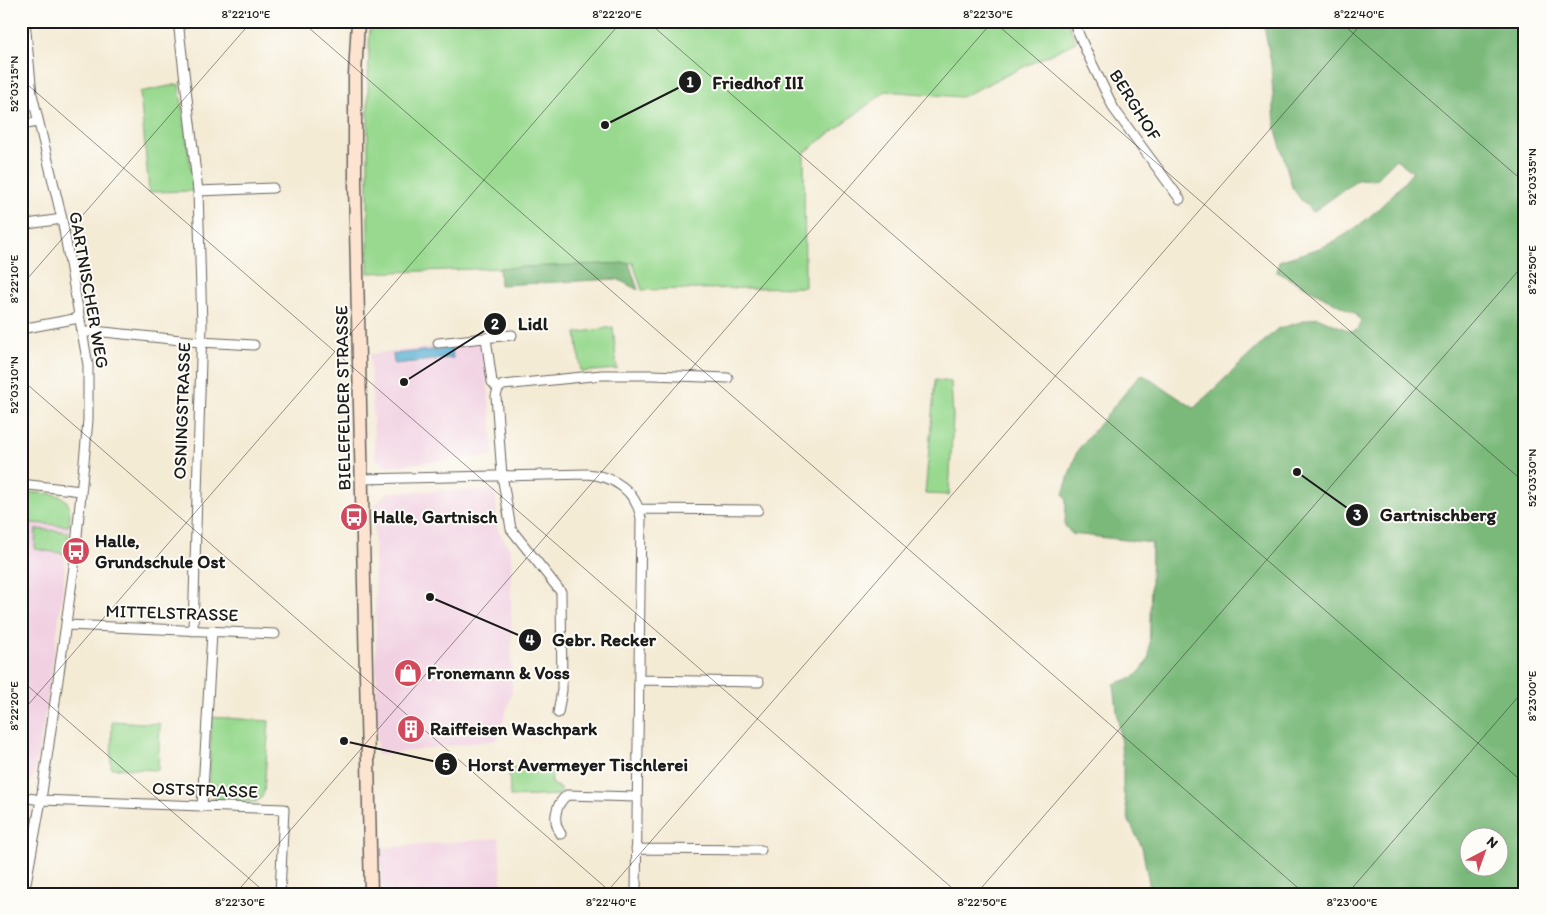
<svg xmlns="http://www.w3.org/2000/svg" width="1546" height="915" viewBox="0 0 1546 915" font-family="Itim,sans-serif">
<rect width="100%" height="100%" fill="#fdfcf7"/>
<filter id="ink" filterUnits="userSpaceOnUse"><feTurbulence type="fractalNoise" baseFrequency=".02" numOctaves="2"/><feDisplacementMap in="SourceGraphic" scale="10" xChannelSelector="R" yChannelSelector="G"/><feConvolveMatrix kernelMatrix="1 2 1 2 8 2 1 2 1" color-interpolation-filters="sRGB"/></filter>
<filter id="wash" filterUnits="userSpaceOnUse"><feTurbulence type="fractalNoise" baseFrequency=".0096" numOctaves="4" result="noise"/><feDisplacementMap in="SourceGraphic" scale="20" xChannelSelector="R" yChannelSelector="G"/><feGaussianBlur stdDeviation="1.12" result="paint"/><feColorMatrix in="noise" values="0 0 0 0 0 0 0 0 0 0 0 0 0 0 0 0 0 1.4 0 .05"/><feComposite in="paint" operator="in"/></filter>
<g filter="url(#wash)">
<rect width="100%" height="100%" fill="#f4ebd5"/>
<path fill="#f1d0e2" d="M478 342 484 348 492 428 493 456 387 466 375 458 370 354Z
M495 490 498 530 511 550 512 693 497 740 377 755 374 506 389 492Z
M26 492 61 496 67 501 71 512 61 604 46 709 34 776 28 787 21 790V495H26Z
M499 838 502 894H381L380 848Z"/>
<path fill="#98d98f" stroke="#5a7a56" d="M370 21H1067L1076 42 961 97 886 91 804 153 805 287 642 290 633 263 368 273V81Z
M179 84 194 191 149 192 140 92Z
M613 327 617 369 581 372 576 333Z
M935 380 951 382 953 417 949 495 925 494Z
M26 492C56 495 74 489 69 526L21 522V495H26Z
M36 529 69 532 66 554 35 549Z
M212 717 269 721 264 792 262 797 256 802 216 801 215 797 208 792Z
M112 721 160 724 158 770 111 768Z
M551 765 552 783 562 790 559 795 510 797 509 768Z"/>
<path fill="#7ab97a" stroke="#4b6a4b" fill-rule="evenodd" d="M1263 21H1525V894H1151L1142 847 1129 821 1123 789V763L1114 684 1134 677 1143 668 1149 658 1152 543 1072 534 1065 526 1066 499 1063 494 1077 451 1139 376 1143 375 1194 408 1277 329 1317 317 1352 332 1357 330 1361 322 1356 314 1277 272 1279 261C1296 255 1315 251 1331 243 1364 226 1390 199 1413 172L1396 159 1375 180 1359 179 1313 212 1301 200 1292 187 1275 126 1271 63ZM1468 838H1498V868H1468Z
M629 263 638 290 617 279 500 285 499 268Z"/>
<path fill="#56aed3" stroke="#396578" d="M452 348 453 358 394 364 393 354Z"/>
</g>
<g filter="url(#ink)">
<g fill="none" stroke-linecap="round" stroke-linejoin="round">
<g stroke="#68645d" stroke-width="11">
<path id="street" d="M178 21 198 191 202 325 193 631
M1073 21 1087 53 1114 109 1180 199
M21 125 38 122
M198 191 273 188
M21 225 62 219
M21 329 79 318
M82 333 94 331 200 342 254 345
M486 338 492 382 498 389
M438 343 512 335
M362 479 587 474C614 476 636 491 641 518L636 894
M21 484 81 491
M640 509 758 510
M67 625 275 634
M639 680 759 682
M558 713 562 690 561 592 511 529 502 475 496 396 498 389 503 385 602 375H653L728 378
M21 797 41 800 284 809 280 894
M202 807 212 632
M561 834C552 821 555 805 567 795L636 797
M636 849 761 850
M24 894 41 800 74 567 88 420V365L62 219 32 94 25 21"/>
</g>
<g stroke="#68645d" stroke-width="15">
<path id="secondary" d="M358 21 355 75V182L371 894"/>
</g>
<use href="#street" stroke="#fff" stroke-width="9"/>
<use href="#secondary" stroke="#fde4d1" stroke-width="12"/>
</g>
</g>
<path fill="none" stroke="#1c1c1c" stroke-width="1" stroke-opacity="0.45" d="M301 21 1305 894M647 21 1525 784M993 21 1525 483M1339 21 1525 183M21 79 959 894M21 286 252 21M21 379 613 894M21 680 267 894M21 713 622 21M235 894 993 21M605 894 1364 21M976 894 1525 263M1347 894 1525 689"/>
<defs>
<g id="bus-disc" transform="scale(1.4375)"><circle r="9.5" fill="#d1495b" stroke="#fdfcf7"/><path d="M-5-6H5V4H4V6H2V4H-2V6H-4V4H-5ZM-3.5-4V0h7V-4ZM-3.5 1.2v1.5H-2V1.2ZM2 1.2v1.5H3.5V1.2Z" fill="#fff"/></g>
<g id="shop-disc" transform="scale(1.4375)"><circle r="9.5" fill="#d1495b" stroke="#fdfcf7"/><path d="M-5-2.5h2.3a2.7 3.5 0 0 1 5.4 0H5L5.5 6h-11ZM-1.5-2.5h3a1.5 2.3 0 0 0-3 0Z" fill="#fff"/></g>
<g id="building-disc" transform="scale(1.4375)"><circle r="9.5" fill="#d1495b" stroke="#fdfcf7"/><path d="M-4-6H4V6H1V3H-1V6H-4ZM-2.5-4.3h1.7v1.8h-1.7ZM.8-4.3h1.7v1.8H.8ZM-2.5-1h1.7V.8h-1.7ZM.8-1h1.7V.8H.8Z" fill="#fff"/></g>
</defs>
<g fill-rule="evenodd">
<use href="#bus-disc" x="354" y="517"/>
<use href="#bus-disc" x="76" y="551"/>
<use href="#shop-disc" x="408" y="673"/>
<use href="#building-disc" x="411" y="729"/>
</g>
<g text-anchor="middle" stroke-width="4" stroke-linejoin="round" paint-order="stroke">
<g font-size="18" fill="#1c1c1c" stroke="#fdfcf7">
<text transform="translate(1135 105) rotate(58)" y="6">BERGHOF</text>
<text transform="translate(89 290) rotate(80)" y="6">GARTNISCHER WEG</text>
<text transform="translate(343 398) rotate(-91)" y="6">BIELEFELDER STRASSE</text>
<text transform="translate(182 411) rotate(-88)" y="6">OSNINGSTRASSE</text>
<text transform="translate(172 613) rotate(2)" y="6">MITTELSTRASSE</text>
<text transform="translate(205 790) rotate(2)" y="6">OSTSTRASSE</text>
</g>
<g font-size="18" font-weight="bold" fill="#1c1c1c" stroke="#fdfcf7" text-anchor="start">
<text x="373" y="523">Halle, Gartnisch</text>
<text x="95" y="547">Halle,<tspan x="95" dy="21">Grundschule Ost</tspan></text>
<text x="427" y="679">Fronemann &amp; Voss</text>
<text x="430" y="735">Raiffeisen Waschpark</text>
</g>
</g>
<path fill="none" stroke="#1c1c1c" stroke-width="2" d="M605 125L690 82M404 382L495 324M1297 472L1357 515M430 597L530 640M344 741L446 764"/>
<g fill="#1c1c1c" stroke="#fdfcf7" stroke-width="2">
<circle cx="605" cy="125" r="5"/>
<circle cx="404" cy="382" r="5"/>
<circle cx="1297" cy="472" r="5"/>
<circle cx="430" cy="597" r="5"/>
<circle cx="344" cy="741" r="5"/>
<circle cx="690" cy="82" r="12"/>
<circle cx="495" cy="324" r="12"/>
<circle cx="1357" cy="515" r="12"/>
<circle cx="530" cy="640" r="12"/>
<circle cx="446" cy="764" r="12"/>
</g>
<g font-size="15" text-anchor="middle" font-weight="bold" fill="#fff">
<text x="690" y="87">1</text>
<text x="495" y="329">2</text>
<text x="1357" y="520">3</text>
<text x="530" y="645">4</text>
<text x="446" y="770">5</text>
</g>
<g font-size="19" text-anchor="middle" font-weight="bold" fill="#1c1c1c" stroke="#fdfcf7" stroke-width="4" stroke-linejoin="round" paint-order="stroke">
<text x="758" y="89">Friedhof III</text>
<text x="533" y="330">Lidl</text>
<text x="1438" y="521">Gartnischberg</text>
<text x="604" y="646">Gebr. Recker</text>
<text x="578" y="771">Horst Avermeyer Tischlerei</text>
</g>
<rect width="1546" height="915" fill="none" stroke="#fdfcf7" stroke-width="55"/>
<g transform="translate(1484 852) rotate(41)"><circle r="24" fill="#fdfcf7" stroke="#a3a29f"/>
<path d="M0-4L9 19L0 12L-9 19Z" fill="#d1495b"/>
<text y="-8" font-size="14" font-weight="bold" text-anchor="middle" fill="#1c1c1c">N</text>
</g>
<rect x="28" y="28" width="1490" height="860" fill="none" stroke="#1c1c1c" stroke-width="2"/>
<g font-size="12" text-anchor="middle" fill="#1c1c1c">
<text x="246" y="18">8°22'10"E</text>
<text x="617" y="18">8°22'20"E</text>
<text x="988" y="18">8°22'30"E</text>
<text x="1359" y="18">8°22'40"E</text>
<text transform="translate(14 84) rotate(-90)" y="4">52°03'15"N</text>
<text transform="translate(1532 177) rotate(-90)" y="4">52°03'35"N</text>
<text transform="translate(1532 270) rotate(-90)" y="4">8°22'50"E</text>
<text transform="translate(14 279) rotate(-90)" y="4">8°22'10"E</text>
<text transform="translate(14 385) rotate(-90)" y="4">52°03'10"N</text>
<text transform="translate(1532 478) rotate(-90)" y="4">52°03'30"N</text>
<text transform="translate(1532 696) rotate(-90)" y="4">8°23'00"E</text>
<text transform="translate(14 706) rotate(-90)" y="4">8°22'20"E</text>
<text x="240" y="906">8°22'30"E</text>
<text x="611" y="906">8°22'40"E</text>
<text x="982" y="906">8°22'50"E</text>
<text x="1352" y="906">8°23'00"E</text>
</g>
</svg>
